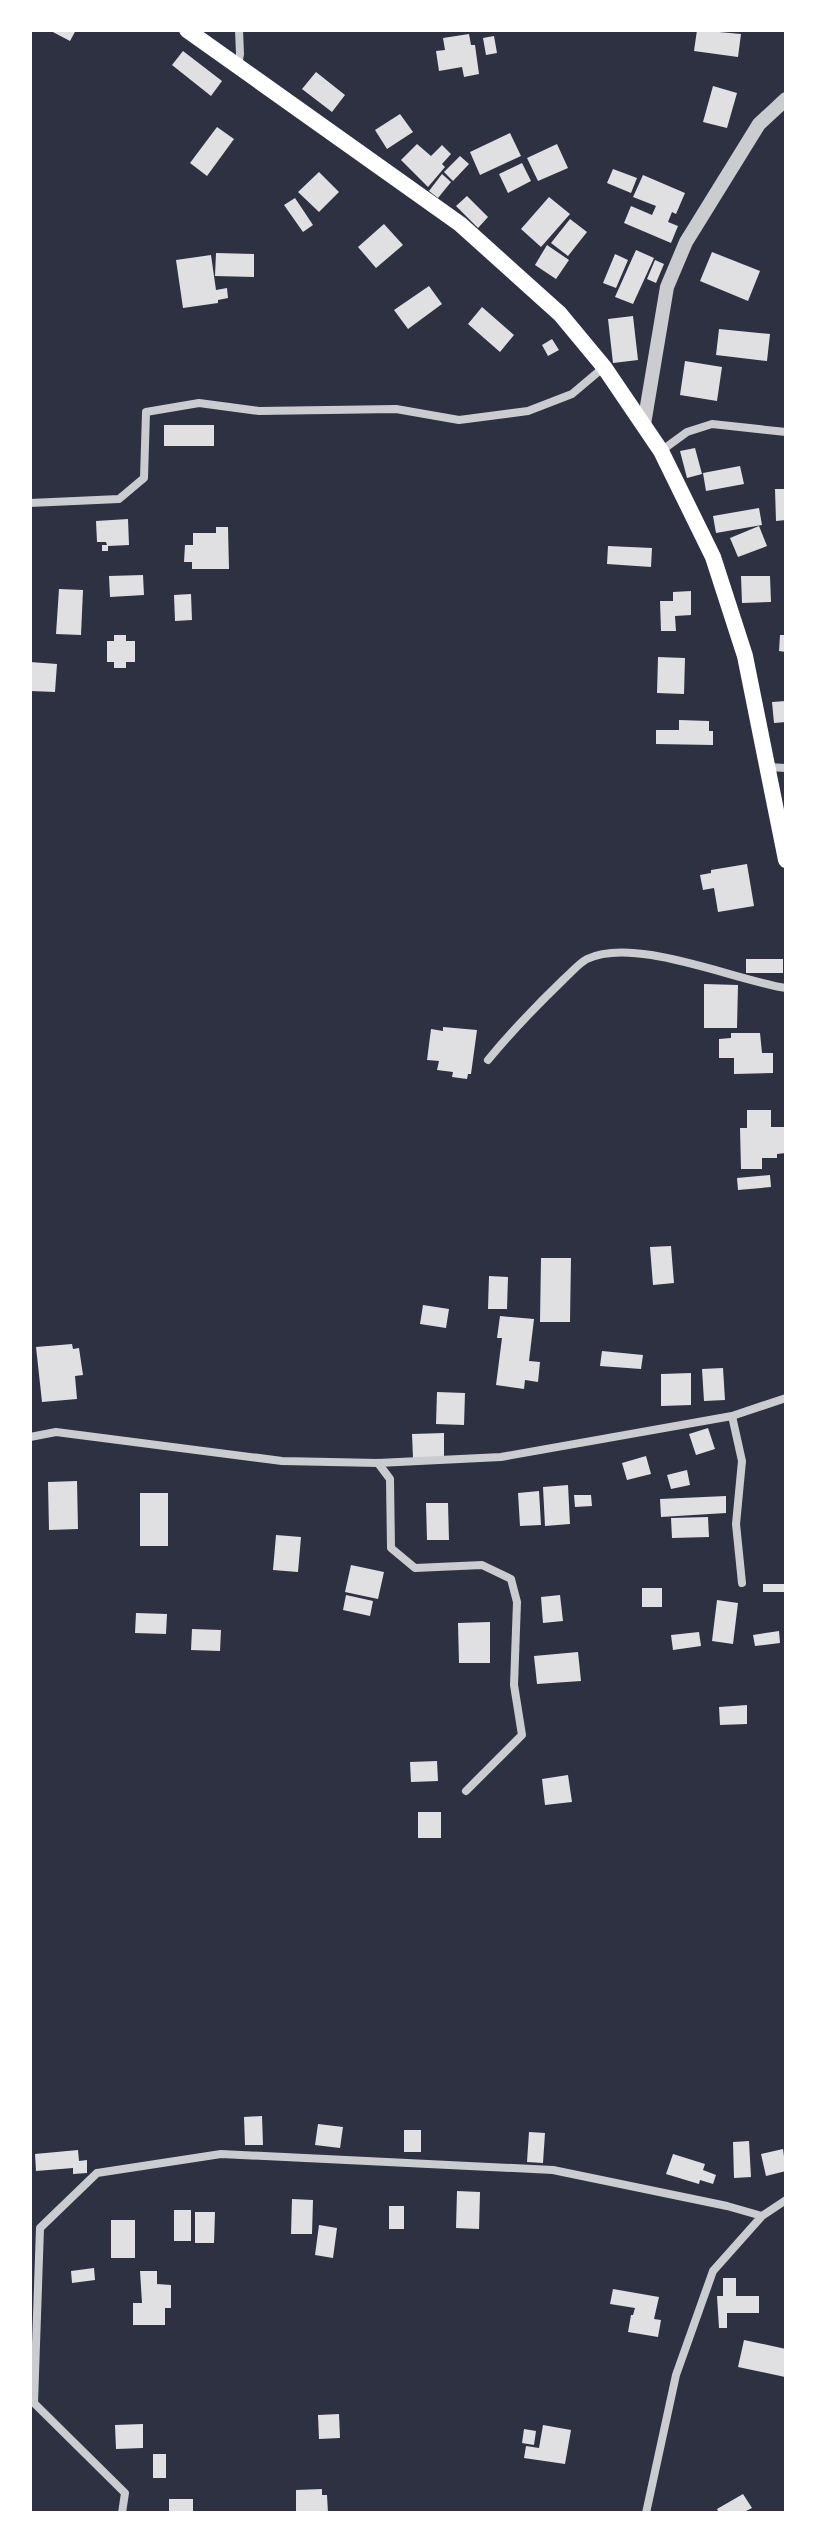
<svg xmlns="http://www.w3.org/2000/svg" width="816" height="2543" viewBox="0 0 816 2543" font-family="Roboto,sans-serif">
<rect width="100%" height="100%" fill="#2d3142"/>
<path fill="#e0e0e3" d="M49 30H76L70 41Z
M697 30 741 34 738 57 694 51Z
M469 34 471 45H475L479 74 464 77 462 67 439 71 436 51 445 50 443 38Z
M494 36 497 53 486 55 483 38Z
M183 51 222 81 211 96 172 65Z
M316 72 345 95 332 112 302 89Z
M713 86 737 93 727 128 703 122Z
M400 114 413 132 387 149 375 130Z
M217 127 234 139 207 176 190 163Z
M510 133 521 156 480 175 470 152Z
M417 144 431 156 442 145 451 154 442 164 445 167 428 187 401 160Z
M557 144 568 168 538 181 527 158Z
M460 156 469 164 453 181 444 172Z
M522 163 531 181 508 193 499 174Z
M613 169 637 178 631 193 607 183Z
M319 172 339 192 319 212 298 192Z
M442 174 451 182 438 198 429 191Z
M643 175 685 193 676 214 672 212 668 222 678 226 671 243 624 223 631 206 652 215 656 206 633 197Z
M467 196 488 217 478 228 456 206Z
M549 197 570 214 541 247 521 229Z
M295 198 313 225 303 232 284 205Z
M570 219 587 232 568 256 551 243Z
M384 224 403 245 376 268 358 247Z
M547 245 569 260 556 279 535 265Z
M636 250 654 258 633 304 615 297Z
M712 252 760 271 748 301 700 281Z
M216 253 254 254V277L215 276Z
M615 254 628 260 616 288 603 283Z
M211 255 216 290 227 288 228 298 218 300V303L183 308 176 260Z
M655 260 664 264 656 283 647 279Z
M429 286 442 304 408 329 394 310Z
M482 307 514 335 500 352 468 324Z
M633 316 638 360 613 363 608 319Z
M719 329 770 334 767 361 716 355Z
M552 339 559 350 548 356 542 345Z
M685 361 722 367 717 401 680 395Z
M164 425H214V446H164Z
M695 448 702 474 687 478 680 451Z
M740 466 744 484 706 491 703 473Z
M775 489H786V520L776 521Z
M759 508 762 525 716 533 713 516Z
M128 519 129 545 108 546V551H102V545H107L106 542H97L96 521Z
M759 526 767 546 738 557 730 538Z
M216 527H228L229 569H192V562H184L185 545H193V533H216Z
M608 546 652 548 651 567 607 564Z
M143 575 144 595 110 597 109 576Z
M741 576H770L771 602 742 603Z
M59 589 83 590 81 635 56 634Z
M691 591V615L675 616 676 631H661L660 601H673V592Z
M191 594 192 620 175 621 174 595Z
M114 635H126V641H135V662H126V668H114V662H107V641H114Z
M780 635H786V652L779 651Z
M658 657 685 658 684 694 657 693Z
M30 662 57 664 55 692 30 691Z
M786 701V722L774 723 772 702Z
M679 720 709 721V731H713V745L656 744V730H679Z
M747 864 754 906 718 912 714 888 703 890 700 875 711 873V870Z
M746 959H783V973H746Z
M704 984 738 985 737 1028H704Z
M443 1027 477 1030 471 1074H468L467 1079 452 1077 453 1072 437 1070 439 1061 427 1060 431 1029 443 1031Z
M731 1033H760L762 1053H773V1073L734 1074V1058H719V1039L731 1038Z
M747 1110H771V1127H786V1153L777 1154V1158H762V1169H741L740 1128H747Z
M770 1175 771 1187 738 1190 737 1178Z
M671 1246 674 1283 653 1285 650 1247Z
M541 1258H571L570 1322H540Z
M489 1276 508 1277 507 1309H488Z
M423 1305 449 1309 446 1328 420 1324Z
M500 1316 534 1319 529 1361 540 1362 538 1382 525 1380 524 1389 496 1385 502 1338H497Z
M72 1344 73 1349 79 1348 83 1375 75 1376 77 1399 42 1402 36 1347Z
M602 1351 643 1355 641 1369 600 1366Z
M723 1368 725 1400 704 1401 702 1369Z
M691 1373V1405L661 1406V1374Z
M437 1392 465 1393 464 1425 436 1424Z
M708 1428 715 1449 696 1455 689 1434Z
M444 1433V1457L413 1458 412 1434Z
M646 1456 651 1474 627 1480 622 1463Z
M687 1470 690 1485 671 1489 667 1475Z
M77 1481 78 1529 49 1530 48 1482Z
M568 1485 570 1524 545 1526 543 1487Z
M539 1491 541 1525 520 1526 518 1493Z
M140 1493H168V1546H140Z
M574 1495H591L592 1506 575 1507Z
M726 1496V1513L661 1517 660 1499Z
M426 1503H448L449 1540H427Z
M708 1517 709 1537 672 1538 671 1518Z
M276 1535 301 1537 298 1572 273 1570Z
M351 1565 384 1572 378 1599 345 1592Z
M763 1584H786V1592H763Z
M642 1588H662V1607H642Z
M346 1595 373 1601 370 1616 343 1610Z
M560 1595 563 1621 543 1623 541 1597Z
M717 1600 738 1603 733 1644 712 1641Z
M136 1613 167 1614 166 1634 135 1633Z
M490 1622V1663H459L458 1623Z
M192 1629 221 1630 220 1651 191 1650Z
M779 1631 780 1643 755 1646 753 1635Z
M699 1632 701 1646 673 1650 671 1635Z
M578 1652 581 1681 537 1684 534 1656Z
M747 1705V1724L720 1725 719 1707Z
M437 1761 438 1781 411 1782 410 1762Z
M568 1775 572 1802 545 1805 542 1779Z
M418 1812H441V1838H418Z
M262 2116 263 2145H245L244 2117Z
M318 2124 343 2127 340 2148 315 2145Z
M404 2130H421V2152H404Z
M529 2132 545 2133 543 2163 527 2162Z
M749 2141 751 2177 734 2178 733 2142Z
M783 2149 786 2171 766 2176 761 2154Z
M78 2150 79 2161 87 2160V2173L73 2174V2168L36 2171 35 2154Z
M673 2154 705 2164 703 2170 716 2175 713 2184 700 2180 699 2184 666 2174Z
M457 2191 480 2192 479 2229 456 2228Z
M292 2199 313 2200 312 2234H291Z
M389 2206H404V2229H389Z
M174 2210H191V2241H174Z
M195 2212H215L214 2243H195Z
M111 2220H135V2258H111Z
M319 2225 337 2228 333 2258 315 2255Z
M94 2268 95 2280 72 2283 71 2271Z
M140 2271H157V2284L171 2285V2308H165V2325H133V2303H142Z
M723 2278H736V2296H759V2313H727V2328H719L717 2296H723Z
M613 2289 659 2297 654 2319 661 2320 658 2337 628 2332 631 2315H633L635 2308 610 2304Z
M744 2340 786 2349 785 2377 738 2367Z
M339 2414 340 2438 319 2439 318 2415Z
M143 2424V2448L116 2449 115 2425Z
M543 2425 571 2430 565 2464 524 2458 526 2446 539 2448Z
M524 2429 536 2431 534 2445 522 2443Z
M153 2454H166V2478H153Z
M322 2489V2495H327L328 2513 296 2511V2490Z
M743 2494 752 2508 742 2513H719L717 2509Z
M169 2499H193V2513H169Z"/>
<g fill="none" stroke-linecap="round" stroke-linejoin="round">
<path stroke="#caccd0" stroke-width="8" d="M238 65 240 54 239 30
M661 451 687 432 712 424 786 432
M30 503 119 499 144 478 146 412 199 403 259 411 396 409 459 420 528 411 572 394 604 367
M768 767 786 768
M488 1060C512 1031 537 1005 564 979 571 973 579 963 587 959 634 936 734 980 786 988
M732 1416 742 1461 736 1524 742 1583
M30 1437 56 1432 282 1461 378 1463 501 1457 732 1416 786 1398
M378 1463 390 1479 391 1548 415 1568 482 1565 511 1579 517 1602 514 1685 522 1735 466 1791
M122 2513 125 2493 34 2403 40 2228 97 2173 221 2154 553 2170 727 2206 762 2216
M646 2513 676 2375 713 2271 762 2216 786 2200"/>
<path stroke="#caccd0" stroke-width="14" d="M644 424 667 287 686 242 759 124 786 99"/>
<path stroke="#fff" stroke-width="16" d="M187 30 460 224 560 314 604 367 661 451 713 557 745 656 786 860"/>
</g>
<rect width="816" height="2543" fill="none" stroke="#ffffff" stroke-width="64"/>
</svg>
